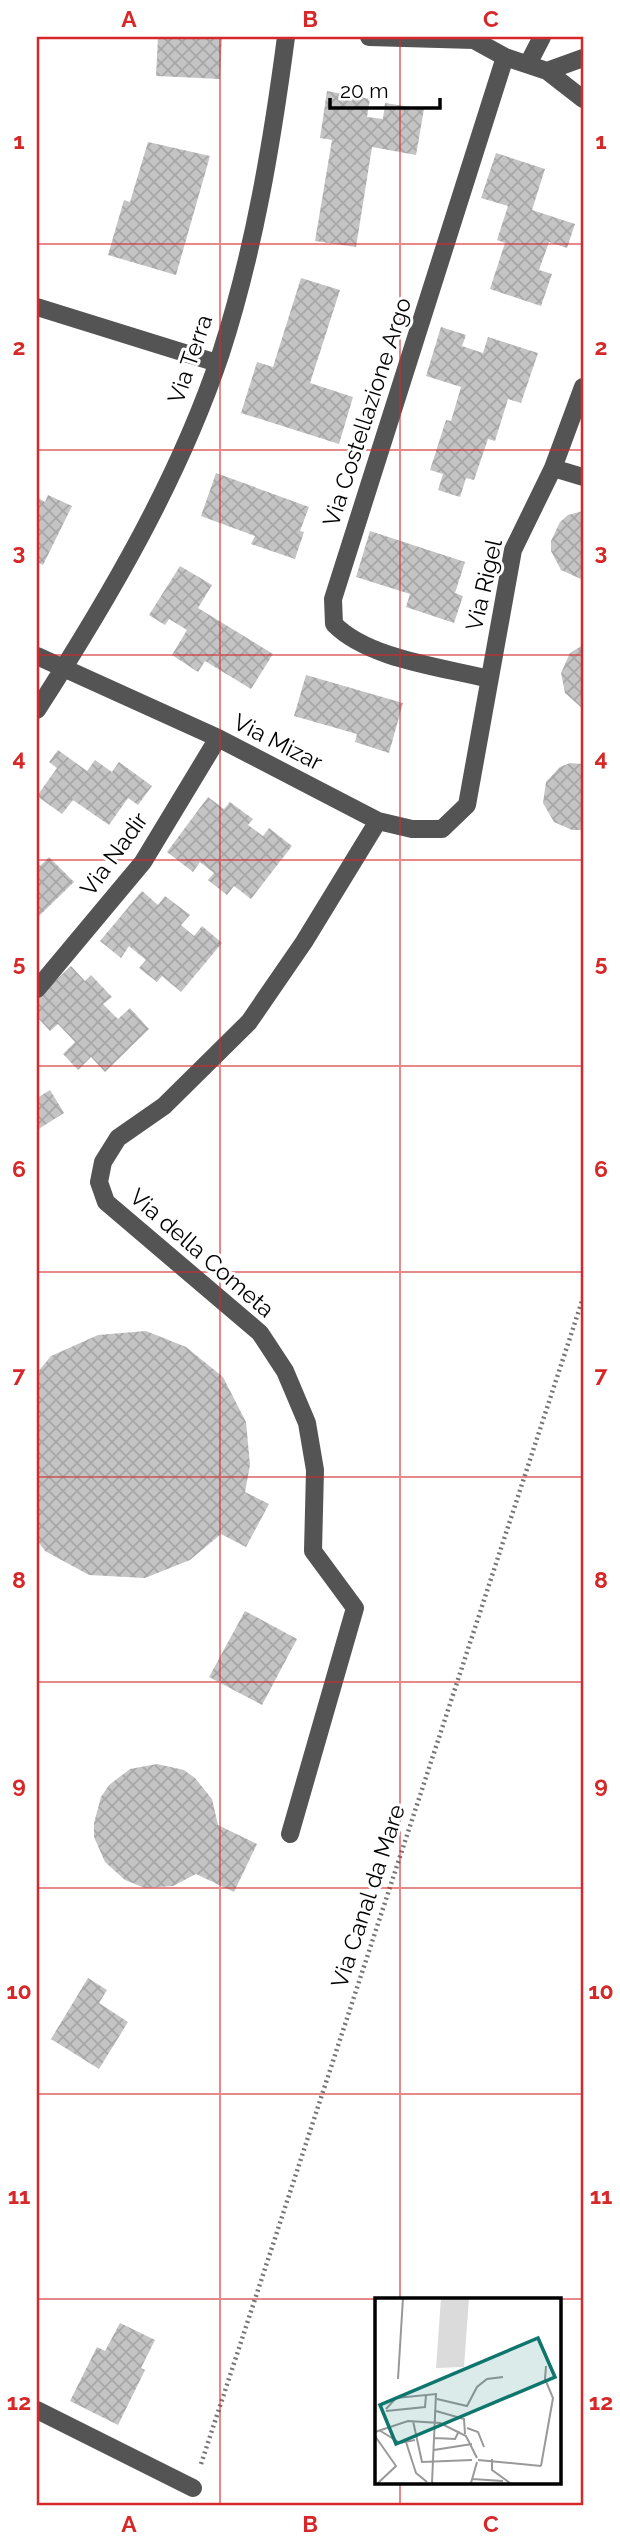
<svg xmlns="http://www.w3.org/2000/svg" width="620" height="2543" viewBox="0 0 620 2543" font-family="Raleway,sans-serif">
<defs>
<pattern id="building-cross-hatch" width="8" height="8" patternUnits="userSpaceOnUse" patternTransform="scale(1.75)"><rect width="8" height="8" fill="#c4c4c4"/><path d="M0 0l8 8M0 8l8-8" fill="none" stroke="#a7a7a7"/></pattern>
</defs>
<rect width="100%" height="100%" fill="#fff"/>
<path fill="url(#building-cross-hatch)" d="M158 37H222L220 79 156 76Z
M327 91 370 99 367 117 383 119 385 103 424 109 416 155 372 147 356 247 315 241 332 140 320 138Z
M148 142 210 156 176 275 108 255 124 200 130 202Z
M496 153 545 169 532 210 575 224 567 248 549 242 539 270 552 274 541 306 490 289 505 243 497 240 508 206 481 198Z
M301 278 340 290 310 383 353 397 339 444 241 413 257 362 273 367Z
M441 327 466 335 462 346 483 353 488 337 538 353 521 403 508 399 495 441 488 439 474 480 466 478 460 497 438 490 443 474 430 470 446 420 451 421 461 387 426 376Z
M216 473 309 507 300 531 304 532 295 559 251 544 255 536 201 516Z
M48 495 72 506 43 565 37 562V497L45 502Z
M583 511V579H581L561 570 551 551V541L560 522 568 515Z
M370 531 465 562 455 593 463 596 454 623 406 607 410 594 356 577Z
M180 566 212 585 198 608 273 654 251 689 205 661 198 672 172 655 187 630 169 619 165 625 149 615Z
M583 645V709L565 693 561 673 570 653Z
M306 675 403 703 389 753 355 742 357 734 294 716Z
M58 750 87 771 95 760 112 772 119 762 152 786 138 805 128 798 109 825 73 800 62 814 37 796 57 768 49 762Z
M570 763 583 764V830H572L554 822 543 803 546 782 560 767Z
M208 797 224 809 230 802 253 819 248 825 263 836 269 828 292 846 251 899 234 886 227 895 208 880 214 873 200 862 193 872 167 852Z
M49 857 74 882 38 917 37 862 40 866Z
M142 891 158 905 165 896 190 915 181 925 194 936 202 926 222 943 181 992 162 976 157 982 139 968 146 960 129 946 121 958 100 941Z
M71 966 85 981 91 975 112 997 103 1004 118 1019 130 1008 149 1029 105 1072 91 1057 78 1070 63 1054 75 1042 58 1024 50 1031 37 1017V998Z
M50 1090 64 1113 37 1130V1098Z
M146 1331 186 1347 223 1377 246 1422 250 1465 245 1492 269 1504 246 1547 221 1534 190 1560 145 1578 89 1575 45 1551 37 1540V1373L51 1356 98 1335Z
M245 1611 297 1639 262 1705 209 1677Z
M157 1764 184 1770 195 1778 212 1799 218 1825 257 1844 234 1892 196 1874 173 1886 145 1888 125 1880 105 1862 94 1837V1823L101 1797 109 1785 130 1769Z
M88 1978 107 1990 99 2003 128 2022 99 2069 51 2039Z
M120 2323 155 2340 141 2368 145 2370 118 2425 70 2401 97 2347 105 2351Z"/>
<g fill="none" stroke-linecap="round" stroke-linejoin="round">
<path stroke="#767676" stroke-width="4.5" stroke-dasharray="2 3.5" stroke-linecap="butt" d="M201 2464 583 1298"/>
<path stroke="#545454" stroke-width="18" d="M369 37 474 40 505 57 547 71 583 99
M528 64 542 37
M547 71 583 58
M37 307 217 363
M553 468 583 477
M37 656 218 738 378 821 412 829H442L467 805 513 550 553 468 583 387
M489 679C442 667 368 659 334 624L333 599 505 57
M37 710C109 598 179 479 221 353 254 251 272 143 286 37
M37 989 143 862 218 738
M290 1834 355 1608 313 1551 315 1470 307 1423 285 1371 260 1333 106 1202 99 1182 103 1162 118 1138 164 1106 249 1022 304 942 378 821
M37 2410 193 2488"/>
</g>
<path fill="none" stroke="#d62828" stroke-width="2" stroke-opacity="0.55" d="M220 37V2506M400 37V2300M37 244H583M37 450H583M37 655H583M37 860H583M37 1066H583M37 1272H583M37 1477H583M37 1682H583M37 1888H583M37 2094H583M37 2299H583M400 2482V2506"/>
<g text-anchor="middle" stroke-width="6" stroke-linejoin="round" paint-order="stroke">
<g font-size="23" fill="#000" stroke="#fff">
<text transform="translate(190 359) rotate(-71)" y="8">Via Terra</text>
<text transform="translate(367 412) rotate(-72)" y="8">Via Costellazione Argo</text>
<text transform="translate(484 585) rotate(-77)" y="8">Via Rigel</text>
<text transform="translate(278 742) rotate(27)" y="8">Via Mizar</text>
<text transform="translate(114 854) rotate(-54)" y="8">Via Nadir</text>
<text transform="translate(202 1253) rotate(41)" y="8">Via della Cometa</text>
<text transform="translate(368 1896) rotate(-72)" y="8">Via Canal da Mare</text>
</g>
</g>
<g transform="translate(375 2298)">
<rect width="186" height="186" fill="#fff"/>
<path d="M66 0H94L89 69 61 70Z" fill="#dbdbdb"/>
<path fill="none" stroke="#999" stroke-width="2" d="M23 81 28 0M62 101 92 108 102 89 112 81 128 79M11 111 21 100 61 96 57 185M11 113 50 109 51 97M61 113 89 121 90 136M38 123 47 164 97 162M92 130 103 134 109 149M4 132 25 145 40 142M0 134 33 123 65 125 91 138 102 160M0 138 21 168 3 185M60 140 80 141 84 133M31 144 41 175 52 184M59 152 97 146M117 161V172L135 185M103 162 166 168M166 168 178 100 170 81 171 68M97 181 128 183M96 185 102 164"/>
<path fill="#0f766e" fill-opacity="0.15" stroke="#0f766e" stroke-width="3.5" d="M163 40 180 79 21 146 5 107Z"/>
<rect width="186" height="186" fill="none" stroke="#000" stroke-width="3.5"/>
</g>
<rect width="620" height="2543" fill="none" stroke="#ffffff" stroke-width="77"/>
<path d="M330 98v10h110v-10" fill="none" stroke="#000000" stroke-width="3.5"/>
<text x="340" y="98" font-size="21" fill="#000000" stroke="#ffffff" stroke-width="5" paint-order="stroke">20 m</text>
<rect x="38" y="38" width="544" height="2466" fill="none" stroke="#d62828" stroke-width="2.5"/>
<g font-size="23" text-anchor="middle" font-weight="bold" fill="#d62828">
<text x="129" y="27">A</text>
<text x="310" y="27">B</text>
<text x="491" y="27">C</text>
<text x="19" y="149">1</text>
<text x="601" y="149">1</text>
<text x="19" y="355">2</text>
<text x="601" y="355">2</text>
<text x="19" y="560">3</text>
<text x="601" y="560">3</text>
<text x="19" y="766">4</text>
<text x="601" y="766">4</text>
<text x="19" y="971">5</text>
<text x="601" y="971">5</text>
<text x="19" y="1177">6</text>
<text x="601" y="1177">6</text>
<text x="19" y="1382">7</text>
<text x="601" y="1382">7</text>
<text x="19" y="1588">8</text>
<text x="601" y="1588">8</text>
<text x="19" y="1793">9</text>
<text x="601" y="1793">9</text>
<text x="19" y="1999">10</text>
<text x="601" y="1999">10</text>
<text x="19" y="2204">11</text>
<text x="601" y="2204">11</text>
<text x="19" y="2410">12</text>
<text x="601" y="2410">12</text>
<text x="129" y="2532">A</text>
<text x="310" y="2532">B</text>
<text x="491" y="2532">C</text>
</g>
</svg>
